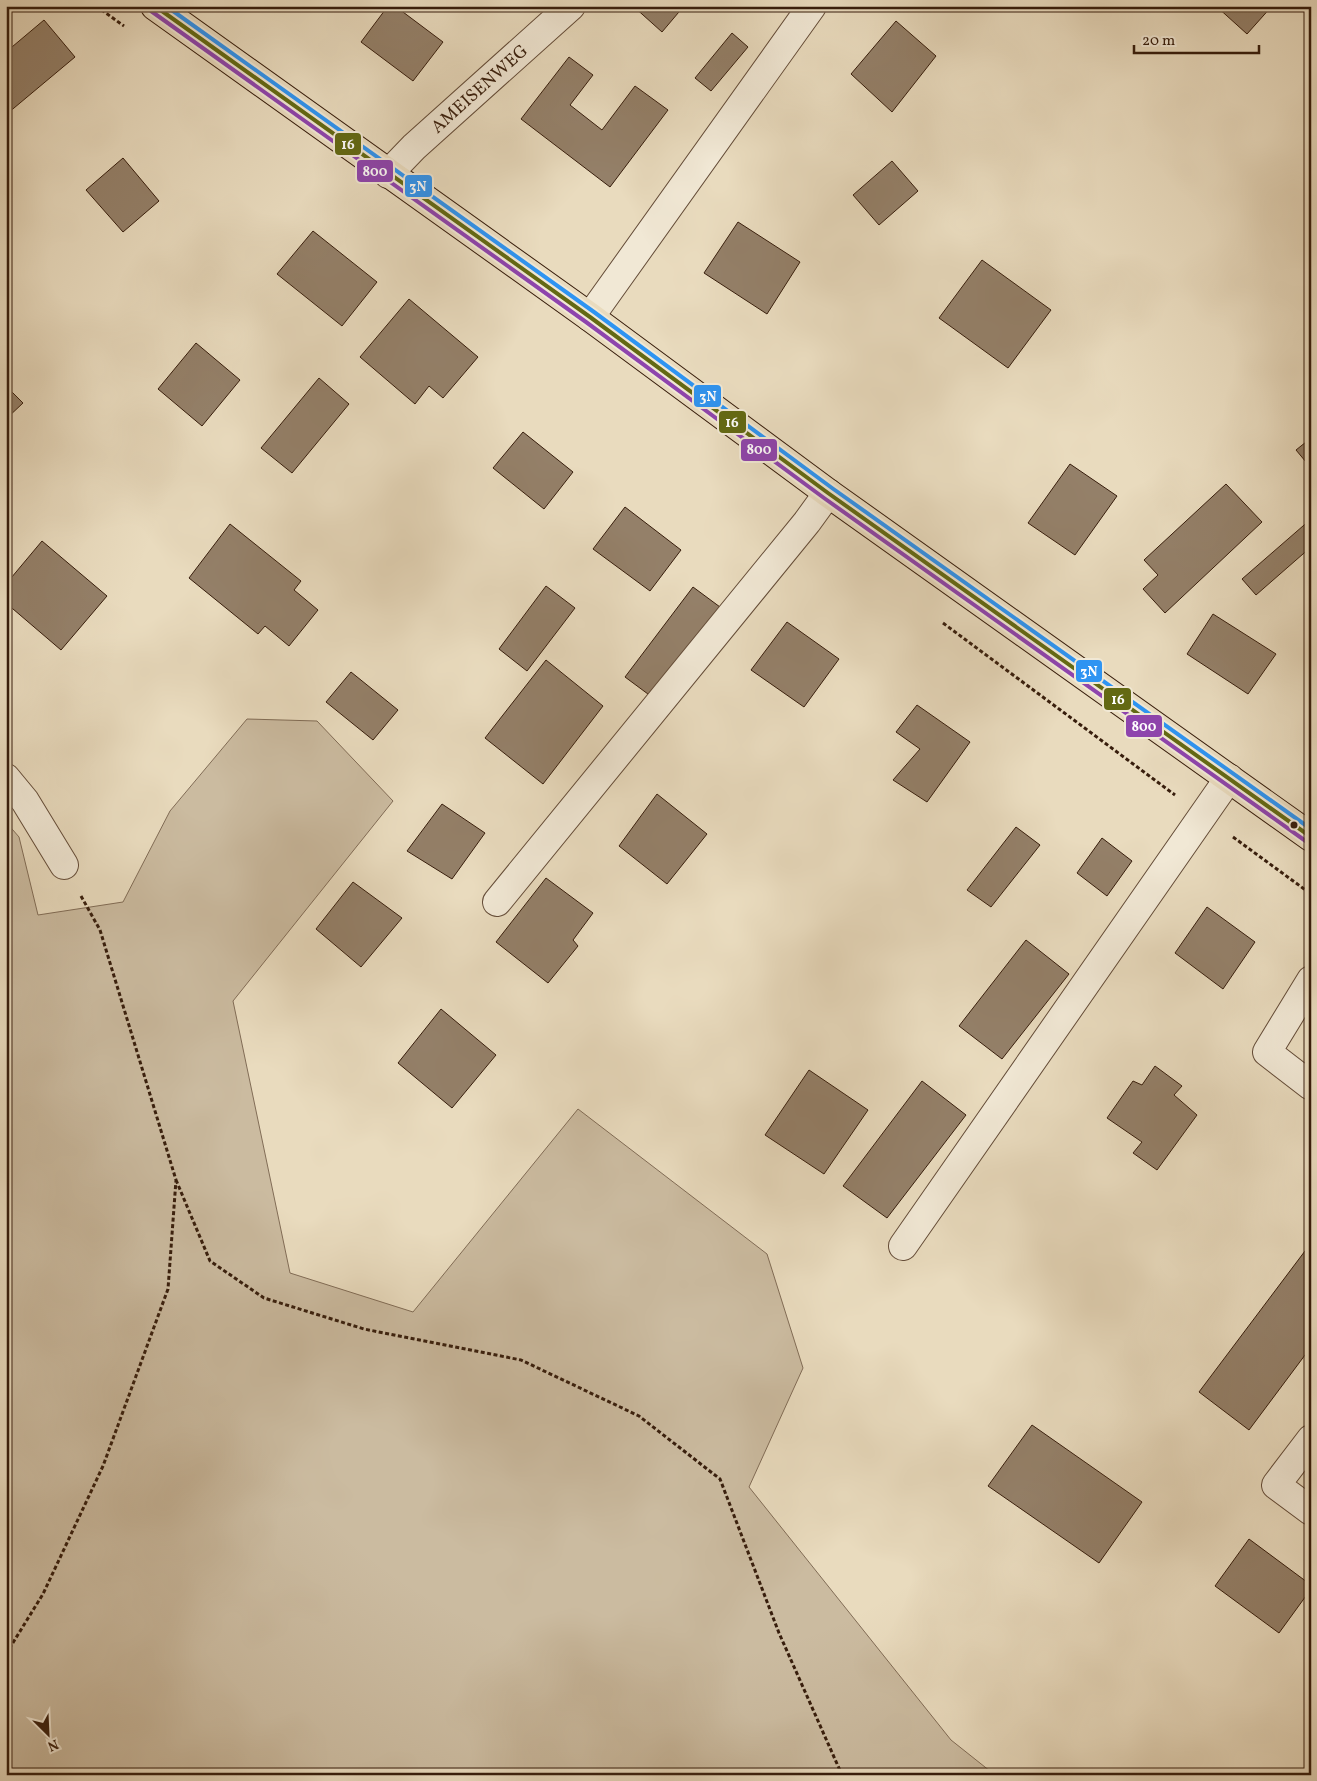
<svg xmlns="http://www.w3.org/2000/svg" width="1317" height="1781" viewBox="0 0 1317 1781" font-family="Vollkorn,serif">
<rect width="100%" height="100%" fill="#e9dbbe"/>
<filter id="stains"><feTurbulence type="fractalNoise" baseFrequency=".004" numOctaves="4"/><feColorMatrix values="0 0 0 0 .2 0 0 0 0 .09 0 0 0 0 .02 0 0 0 .5 -.17"/></filter>
<radialGradient id="worn" r=".72"><stop offset=".6" stop-color="#630" stop-opacity="0"/><stop offset="1" stop-color="#630" stop-opacity=".3"/></radialGradient>
<path fill="#cbbba0" stroke="#816c56" d="M247 719 317 721 393 801 233 1001 290 1273 413 1312 578 1109 767 1254 803 1368 749 1487 951 1740 995 1775H6V822L19 837 38 915 123 902 170 811Z"/>
<path fill="#948069" stroke="#371d0c" d="M388 6H395L443 42 413 81 361 42Z
M633 6H684L662 32Z
M1216 6H1272L1247 34Z
M44 20 75 57 8 113 6 111V52Z
M896 21 936 56 892 112 851 74Z
M732 33 748 47 711 91 695 78Z
M569 57 593 75 570 105 602 130 635 86 668 110 610 187 521 119Z
M123 158 159 201 123 232 86 190Z
M892 161 918 191 879 225 853 195Z
M738 222 800 262 767 314 704 273Z
M313 231 377 282 342 326 277 274Z
M982 260 1051 310 1008 368 939 318Z
M409 299 478 357 443 398 429 386 415 404 360 357Z
M196 343 240 380 202 426 158 389Z
M319 378 349 404 292 473 261 448Z
M6 386 23 403 6 419Z
M523 432 573 472 544 509 493 468Z
M1311 438V468L1296 450Z
M1070 464 1117 496 1075 555 1028 523Z
M1226 484 1262 522 1165 613 1143 589 1158 575 1144 560Z
M625 507 681 550 650 591 593 549Z
M1311 519V547L1256 595 1242 579Z
M230 524 301 581 294 590 318 610 289 646 265 626 258 634 189 578Z
M42 541 107 596 61 650 6 603V584Z
M546 586 575 608 527 671 499 649Z
M693 587 720 607 652 697 625 677Z
M1213 614 1276 654 1248 694 1187 654Z
M787 622 839 659 804 707 751 670Z
M546 660 603 706 543 784 485 738Z
M351 672 398 710 373 740 326 702Z
M917 705 970 742 927 802 893 780 920 749 896 732Z
M657 794 707 834 667 884 619 846Z
M442 804 485 833 452 879 407 851Z
M1016 827 1040 845 991 907 967 890Z
M1102 838 1132 861 1107 896 1077 873Z
M546 878 593 913 573 940 578 946 548 983 496 942Z
M353 882 402 918 361 967 316 929Z
M1207 907 1255 942 1223 989 1175 953Z
M1026 940 1069 974 1002 1059 959 1026Z
M441 1009 496 1055 452 1108 398 1063Z
M1155 1066 1182 1086 1174 1095 1197 1115 1157 1170 1133 1153 1142 1142 1107 1118 1133 1081 1142 1085Z
M809 1070 868 1110 824 1174 765 1135Z
M922 1081 966 1115 887 1218 843 1186Z
M1311 1243V1347L1249 1430 1199 1392Z
M1032 1425 1142 1502 1099 1563 988 1486Z
M1249 1539 1311 1585V1589L1279 1633 1215 1586Z"/>
<g fill="none" stroke-linecap="round" stroke-linejoin="round">
<g stroke="#644c38" stroke-width="30">
<g id="minor">
<path id="s1" d="M388 174 414 147 571 6"/>
<path d="M590 317 812 6"/>
<path d="M6 778 25 801 64 865"/>
<path d="M497 902 807 522 828 493"/>
<path d="M1311 980 1267 1052 1311 1086"/>
<path d="M903 1246 1229 778"/>
<path d="M1311 1439 1276 1485 1311 1511"/>
</g>
</g>
<g stroke="#371d0c" stroke-width="30">
<path id="major" d="M155 6 590 317 828 493 1311 837"/>
</g>
<path stroke="#371d0c" stroke-width="3" stroke-dasharray="4 2.5" stroke-linecap="butt" d="M96 6 124 26
M943 623 1175 795
M1233 837 1311 894
M176 1180 210 1261 264 1298 364 1329 521 1360 639 1416 720 1479 779 1633 842 1775
M6 1654 43 1594 103 1466 168 1289 176 1180 100 930 81 896"/>
<use href="#minor" stroke="#f1e8d5" stroke-width="28"/>
<use href="#major" stroke="#e9dbbe" stroke-width="28"/>
<g stroke="#f1e8d5" stroke-width="8">
<path id="bus-1" d="M155 6 590 317 828 493 1311 837"/>
</g>
<g stroke="#f1e8d5" stroke-width="8">
<path id="bus-2" d="M151 11 586 322 824 498 1307 842"/>
</g>
<g stroke="#f1e8d5" stroke-width="8">
<path id="bus-3" d="M166 6 594 312 832 488 1311 829"/>
</g>
<use href="#bus-1" stroke="#636913" stroke-width="4"/>
<use href="#bus-2" stroke="#8e44ad" stroke-width="4"/>
<use href="#bus-3" stroke="#2e94f2" stroke-width="4"/>
</g>
<circle fill="#371d0c" stroke="#f1e8d5" stroke-width="2" cx="1294" cy="825" r="4.5"/>
<g text-anchor="middle" stroke-width="5" stroke-linejoin="round" paint-order="stroke">
<g font-size="18" fill="#371d0c" stroke="#f1e8d5">
<text dy="6" stroke="none"><textPath href="#s1" startOffset="125">AMEISENWEG</textPath></text>
</g>
</g>
<g stroke="#f1e8d5" stroke-width="2">
<rect x="334" y="132" width="28" height="24" rx="5" fill="#636913"/>
<rect x="356" y="159" width="38" height="24" rx="5" fill="#8e44ad"/>
<rect x="404" y="174" width="29" height="24" rx="5" fill="#2e94f2"/>
<rect x="693" y="384" width="29" height="24" rx="5" fill="#2e94f2"/>
<rect x="718" y="410" width="29" height="24" rx="5" fill="#636913"/>
<rect x="740" y="438" width="38" height="24" rx="5" fill="#8e44ad"/>
<rect x="1075" y="659" width="28" height="24" rx="5" fill="#2e94f2"/>
<rect x="1103" y="687" width="29" height="24" rx="5" fill="#636913"/>
<rect x="1125" y="714" width="38" height="24" rx="5" fill="#8e44ad"/>
</g>
<g font-size="14" text-anchor="middle" font-weight="bold" fill="#fff">
<text x="348" y="149">16</text>
<text x="375" y="176">800</text>
<text x="418" y="191">3N</text>
<text x="708" y="401">3N</text>
<text x="732" y="427">16</text>
<text x="759" y="454">800</text>
<text x="1089" y="676">3N</text>
<text x="1118" y="704">16</text>
<text x="1144" y="731">800</text>
</g>
<rect width="1317" height="1781" fill="none" stroke="#e9dbbe" stroke-width="25"/>
<rect x="8" y="8" width="1302" height="1766" fill="none" stroke="#371d0c" stroke-width="2.5"/>
<rect x="12" y="12" width="1292" height="1756" fill="none" stroke="#371d0c"/>
<g transform="translate(48 1734) rotate(156)" stroke="#f1e8d5" stroke-width="4" paint-order="stroke">
<path d="M0-4L9 19L0 12L-9 19Z" fill="#371d0c"/>
<text y="-8" font-size="14" font-weight="bold" text-anchor="middle" fill="#371d0c">N</text>
</g>
<path d="M1134 45v8h125v-8" fill="none" stroke="#371d0c" stroke-width="2.5"/>
<text x="1142" y="45" font-size="15" fill="#371d0c" stroke="#f1e8d5" stroke-width="4" paint-order="stroke">20 m</text>
<rect width="100%" height="100%" filter="url(#stains)"/>
<rect width="100%" height="100%" fill="url(#worn)"/>
</svg>
